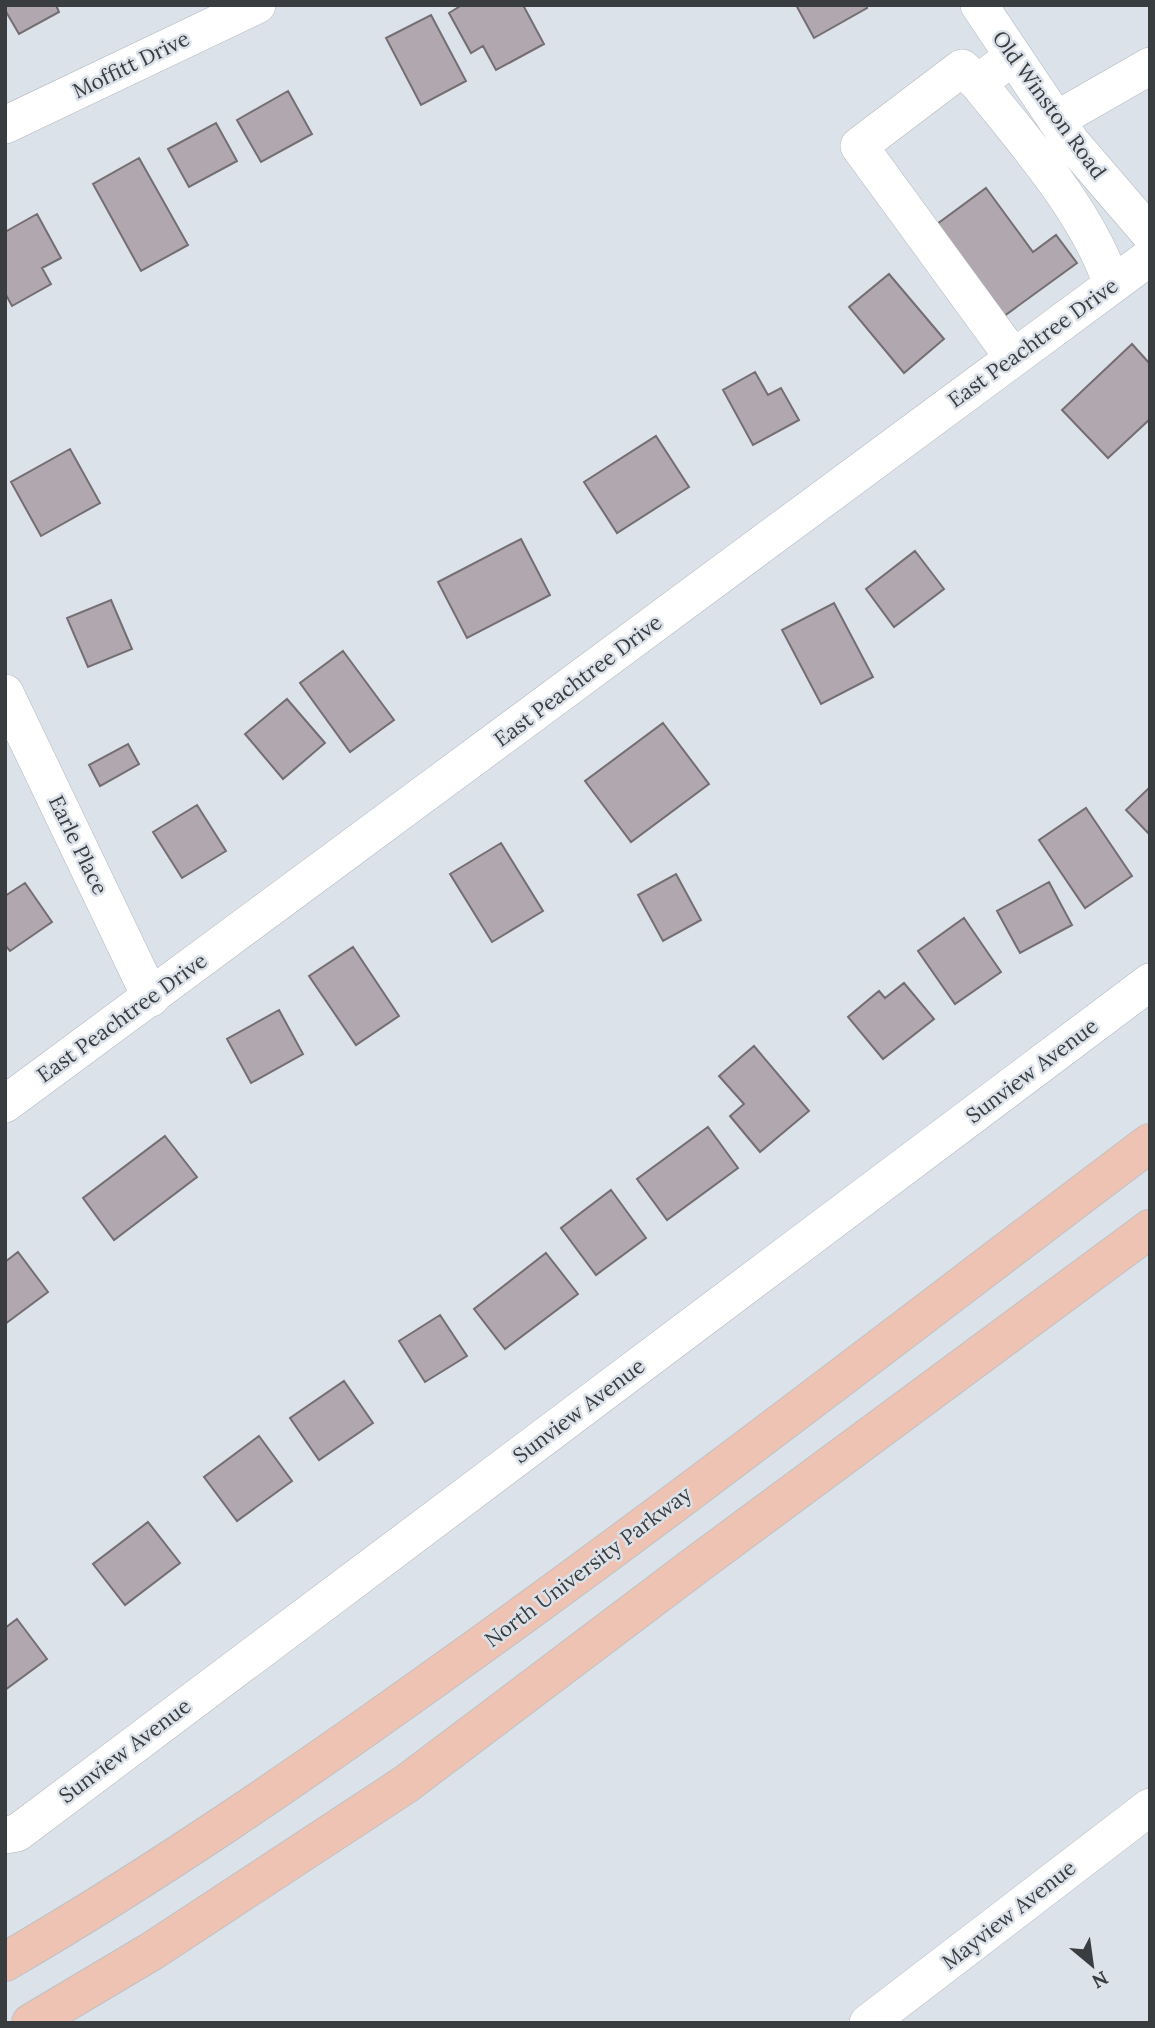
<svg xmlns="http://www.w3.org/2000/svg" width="1155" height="2028" viewBox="0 0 1155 2028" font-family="Lora,serif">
<rect width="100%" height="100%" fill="#dce2e9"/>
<path fill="#b0a8ae" stroke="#746d71" stroke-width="2" d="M5 5H56L59 12 19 34 5 10Z
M462 5H523L544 44 496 70 483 46 471 53 449 13Z
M796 5H866L867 8 814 38Z
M431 15 466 81 421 105 386 38Z
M288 91 312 134 261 162 237 120Z
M216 123 237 161 189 187 168 149Z
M139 158 188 245 141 271 93 184Z
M986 188 1033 252 1056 235 1077 263 1000 319 933 227Z
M37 214 61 258 42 268 51 284 12 306 5 293V232Z
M889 274 944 339 904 373 849 307Z
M1132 344 1150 364V419L1108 458 1062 410Z
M755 372 768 395 781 388 799 420 753 445 723 390Z
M656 436 689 487 617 533 584 482Z
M70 449 100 503 41 536 11 482Z
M521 539 550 595 467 638 438 582Z
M915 551 944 589 894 627 866 589Z
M111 600 132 649 88 667 67 618Z
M834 603 873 677 821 704 782 630Z
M343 651 394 720 350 752 300 683Z
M287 699 325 743 283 779 245 734Z
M663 723 709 784 631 842 585 781Z
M128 744 139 764 100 786 89 765Z
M1150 787V835L1126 810Z
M197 805 226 851 182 878 153 832Z
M1086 808 1132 876 1085 908 1039 840Z
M501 843 543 911 492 942 450 874Z
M676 874 701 920 663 941 638 895Z
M1049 882 1072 925 1020 953 997 911Z
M25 883 52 922 10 951 5 945V896Z
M964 918 1001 972 955 1004 918 951Z
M353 947 399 1016 356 1045 309 976Z
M904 983 934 1019 883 1059 848 1017 879 991 885 998Z
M279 1010 303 1054 251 1083 227 1039Z
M754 1046 809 1111 760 1152 730 1116 744 1104 719 1076Z
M708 1127 738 1168 667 1220 637 1179Z
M165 1136 197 1177 114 1240 83 1198Z
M611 1190 646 1238 596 1275 561 1228Z
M18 1252 48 1292 5 1324V1262Z
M546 1253 578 1294 505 1349 474 1309Z
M440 1315 467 1356 425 1382 399 1341Z
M344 1381 373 1423 319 1460 290 1418Z
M259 1436 292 1481 237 1521 204 1477Z
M148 1522 180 1563 125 1605 93 1564Z
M17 1619 47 1659 5 1690V1628Z"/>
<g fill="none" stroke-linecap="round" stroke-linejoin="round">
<g stroke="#b2b8bf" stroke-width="38">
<path id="minor" d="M979 5 1071 142 1150 234
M1012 57 978 83C1025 142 1088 212 1112 285
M978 83 962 68 859 146 1013 357
M1056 120 1150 66
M5 125 257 5
M5 693 151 998
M5 1104 1150 257
M5 1835 17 1833 1150 982
M868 2023 1150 1807"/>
</g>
<g stroke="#c0c1c2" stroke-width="40">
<path id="major" d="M5 1962C156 1874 300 1775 442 1673 682 1502 915 1320 1150 1143
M31 2023 152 1951 406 1784 696 1565 1150 1229"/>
</g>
<use href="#minor" stroke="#fff" stroke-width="37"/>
<use href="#major" stroke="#efc3b4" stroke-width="38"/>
</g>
<g text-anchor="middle" stroke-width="5" stroke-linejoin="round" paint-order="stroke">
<g font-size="21" fill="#3a3d3f" stroke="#dce2e9">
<text transform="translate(131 65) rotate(-26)" y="7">Moffitt Drive</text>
<text transform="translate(1049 105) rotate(54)" y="7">Old Winston Road</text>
<text transform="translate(1033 343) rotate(-36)" y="7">East Peachtree Drive</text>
<text transform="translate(578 681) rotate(-37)" y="7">East Peachtree Drive</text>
<text transform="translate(78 845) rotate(64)" y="7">Earle Place</text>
<text transform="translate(122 1018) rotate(-36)" y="7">East Peachtree Drive</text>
<text transform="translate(1032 1071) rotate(-37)" y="7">Sunview Avenue</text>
<text transform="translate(579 1411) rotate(-37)" y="7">Sunview Avenue</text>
<text transform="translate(588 1567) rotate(-37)" y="7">North University Parkway</text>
<text transform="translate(125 1751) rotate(-37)" y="7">Sunview Avenue</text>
<text transform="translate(1009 1915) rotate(-38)" y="7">Mayview Avenue</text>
</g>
</g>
<rect width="1155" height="2028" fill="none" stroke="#3a3d3f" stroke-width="14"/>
<g transform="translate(1092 1965) rotate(151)" stroke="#dce2e9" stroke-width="5" paint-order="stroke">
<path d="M0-5L12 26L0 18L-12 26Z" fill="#3a3d3f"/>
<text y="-10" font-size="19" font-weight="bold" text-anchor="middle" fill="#3a3d3f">N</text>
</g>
</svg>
